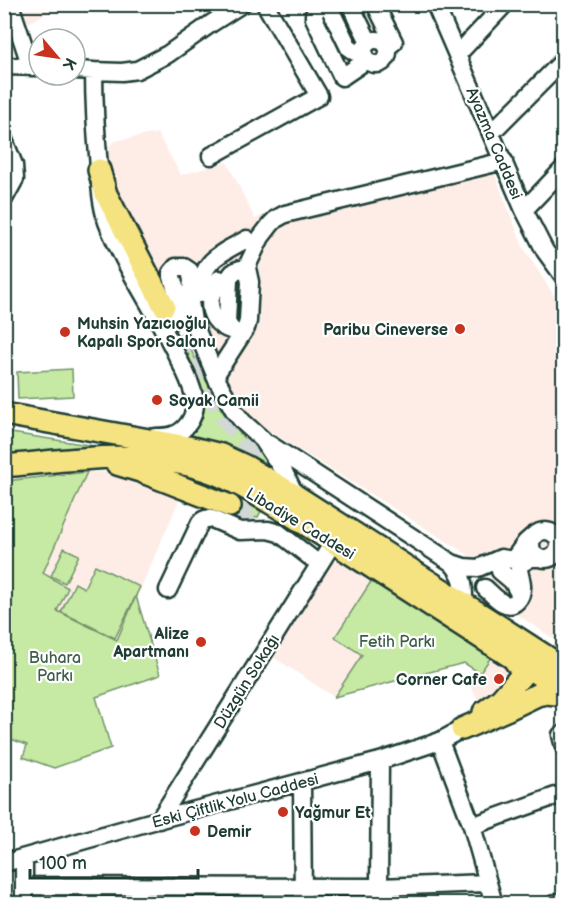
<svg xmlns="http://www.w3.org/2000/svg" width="568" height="908" viewBox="0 0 568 908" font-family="'Balsamiq Sans',sans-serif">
<rect width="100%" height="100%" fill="#fff"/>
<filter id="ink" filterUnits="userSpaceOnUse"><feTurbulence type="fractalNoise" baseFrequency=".0167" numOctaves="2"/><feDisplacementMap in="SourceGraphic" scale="12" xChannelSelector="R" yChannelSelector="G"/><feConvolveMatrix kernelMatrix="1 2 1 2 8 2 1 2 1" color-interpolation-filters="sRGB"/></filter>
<g filter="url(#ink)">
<path fill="#fdede6" d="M21 5H62L28 23Z
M157 133 181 175 227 162 255 219 277 209 490 162 523 247 563 310V645L519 616 478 561 266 429 233 420 193 348 194 340 171 297 110 191 105 149 115 141Z
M87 472H113L181 496 118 640 57 611 42 573Z
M342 560 372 580 335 637 362 654 334 697 272 656 330 562Z
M491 657 510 669V680L482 707 471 687Z"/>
<path fill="#c6e9a3" stroke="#72936c" stroke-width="1.5" d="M189 346 216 401 227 418 246 441 260 450 270 467 244 454 219 444 188 435 199 385 187 351Z
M72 369 73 396 18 399 17 372Z
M5 432 114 449 5 455Z
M161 471 197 480 223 489 261 511 258 517 250 519 229 514Z
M87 472 43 573 68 588 57 611 117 640 136 596 160 675 96 697 111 748 54 768 23 757 27 745 5 737V724L8 715 4 713 5 481Z
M64 548 79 555 65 583 51 576Z
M95 565 140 587 115 638 61 612 75 583 84 588Z
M372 580 491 657 480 673 464 663 334 697 362 655 335 637Z"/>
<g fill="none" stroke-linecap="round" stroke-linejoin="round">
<path stroke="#d2d8d6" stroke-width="21" stroke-dasharray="21 10" stroke-linecap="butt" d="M164 306 225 417 247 443 266 458 273 470V487L270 495 258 509 244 512 230 506"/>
<g stroke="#1f3d34" stroke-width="21">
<path id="minor" d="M10 4 31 67
M350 4 369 42
M375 4 394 42 387 47
M435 4 524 210 545 251 564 277
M364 52a12 12 0 1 1 24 0a12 12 0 1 1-24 0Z
M364 53 355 52 349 48 329 7 323 6 317 8 314 15V18L342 77 367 60
M457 55 505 4
M4 66 39 67
M75 70 94 71
M491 133 564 60
M4 140 14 165 15 179 4 199
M211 156 319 96 265 4
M524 210 564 168
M219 279C216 285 212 291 211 298 207 314 218 327 233 331
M199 294C202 259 220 254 247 239
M163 328C167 324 175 319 177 313 181 302 174 285 171 273L176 267H184L190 271 192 280 190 302 193 321 218 382 235 412 243 422 263 440 284 472 296 496
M241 335C234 333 230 329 227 322L229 280C231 271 238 269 247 268
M215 376 246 328 248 321 250 282 247 268 249 262 261 237 271 224 276 219 285 214 504 161
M155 437C161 437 167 437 173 435 186 431 195 417 195 403 194 389 186 373 179 360 158 314 125 269 107 222 101 204 100 186 99 167 96 135 94 103 94 71L122 72 137 70 168 54 212 23 242 4
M269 444 452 563C465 578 464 586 464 605
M531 545a14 14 0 1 1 28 0a14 14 0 1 1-28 0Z
M452 563 464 567 478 568 501 558 513 560 526 542 534 535
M500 571 512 581 520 595
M485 588C493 595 506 612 517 601 520 598 522 593 522 588 523 580 518 574 519 565L531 558H540
M168 590 200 523C203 519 207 518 212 519L240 531 268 530 279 533 319 564
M561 735 564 747
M440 741 472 826 494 904
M302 782 303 904
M159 820 334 541
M472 826 564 793
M24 858V904
M4 863 146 823 380 761 440 741 462 729
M24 886 379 887 487 883
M379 887 380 761
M554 904 564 900"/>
</g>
<g stroke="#1f3d34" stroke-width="26">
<path id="major" d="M99 170 106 194 164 306
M4 414 188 447 221 455 245 466 296 496 564 668
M117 464 140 471 230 506
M4 466C73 460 138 448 206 470 235 480 262 498 288 513L564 691
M484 712 501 699 522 675 521 670 515 661
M462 729 508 709 537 695 547 693 556 694 564 696"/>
</g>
<use href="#minor" stroke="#fff" stroke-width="16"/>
<use href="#major" stroke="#f5e382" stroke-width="21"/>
</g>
</g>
<g fill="#c8321e" stroke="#fff" stroke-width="2">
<circle cx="460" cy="329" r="6"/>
<circle cx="65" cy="332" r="6"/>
<circle cx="157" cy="400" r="6"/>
<circle cx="201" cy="642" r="6"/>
<circle cx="499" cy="679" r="6"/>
<circle cx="283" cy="812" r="6"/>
<circle cx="195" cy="831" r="6"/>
</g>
<g text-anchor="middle" stroke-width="4.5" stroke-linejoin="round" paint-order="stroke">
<g font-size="16" fill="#1f3d34" stroke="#fff">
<text transform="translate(495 143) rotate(67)" y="6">Ayazma Caddesi</text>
<text transform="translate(301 523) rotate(31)" y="6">Libadiye Caddesi</text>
<text transform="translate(246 681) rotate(-58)" y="6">Düzgün Sokağı</text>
<text transform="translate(235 800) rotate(-15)" y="6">Eski Çiftlik Yolu Caddesi</text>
</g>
<g font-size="16" font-weight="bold" fill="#1f3d34" stroke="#fff" text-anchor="start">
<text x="77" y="329">Muhsin Yazıcıoğlu<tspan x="77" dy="18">Kapalı Spor Salonu</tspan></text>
<text x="448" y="335" text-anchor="end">Paribu Cineverse</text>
<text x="169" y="406">Soyak Camii</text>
<text x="189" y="639" text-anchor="end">Alize<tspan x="189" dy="18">Apartmanı</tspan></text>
<text x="487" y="685" text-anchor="end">Corner Cafe</text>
<text x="295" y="818">Yağmur Et</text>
<text x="207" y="837">Demir</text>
</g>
<g font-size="16" fill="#405f4a" stroke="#fff">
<text x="397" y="647">Fetih Parkı</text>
<text x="55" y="663">Buhara<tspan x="55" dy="18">Parkı</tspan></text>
</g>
</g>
<rect width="568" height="908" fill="none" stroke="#fff" stroke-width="24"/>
<rect x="12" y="12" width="544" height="884" fill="none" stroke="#1f3d34" stroke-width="2" filter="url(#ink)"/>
<g transform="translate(57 57) rotate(119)"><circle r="28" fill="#ffffff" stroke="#a5b1ae" stroke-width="1.5"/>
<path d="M0-4.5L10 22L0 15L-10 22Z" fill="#c8321e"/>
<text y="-9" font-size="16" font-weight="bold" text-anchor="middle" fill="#1f3d34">K</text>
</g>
<path d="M30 869v9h168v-9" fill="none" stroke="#1f3d34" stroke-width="3"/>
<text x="39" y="869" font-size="18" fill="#1f3d34" stroke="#ffffff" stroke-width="4.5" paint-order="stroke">100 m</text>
</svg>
